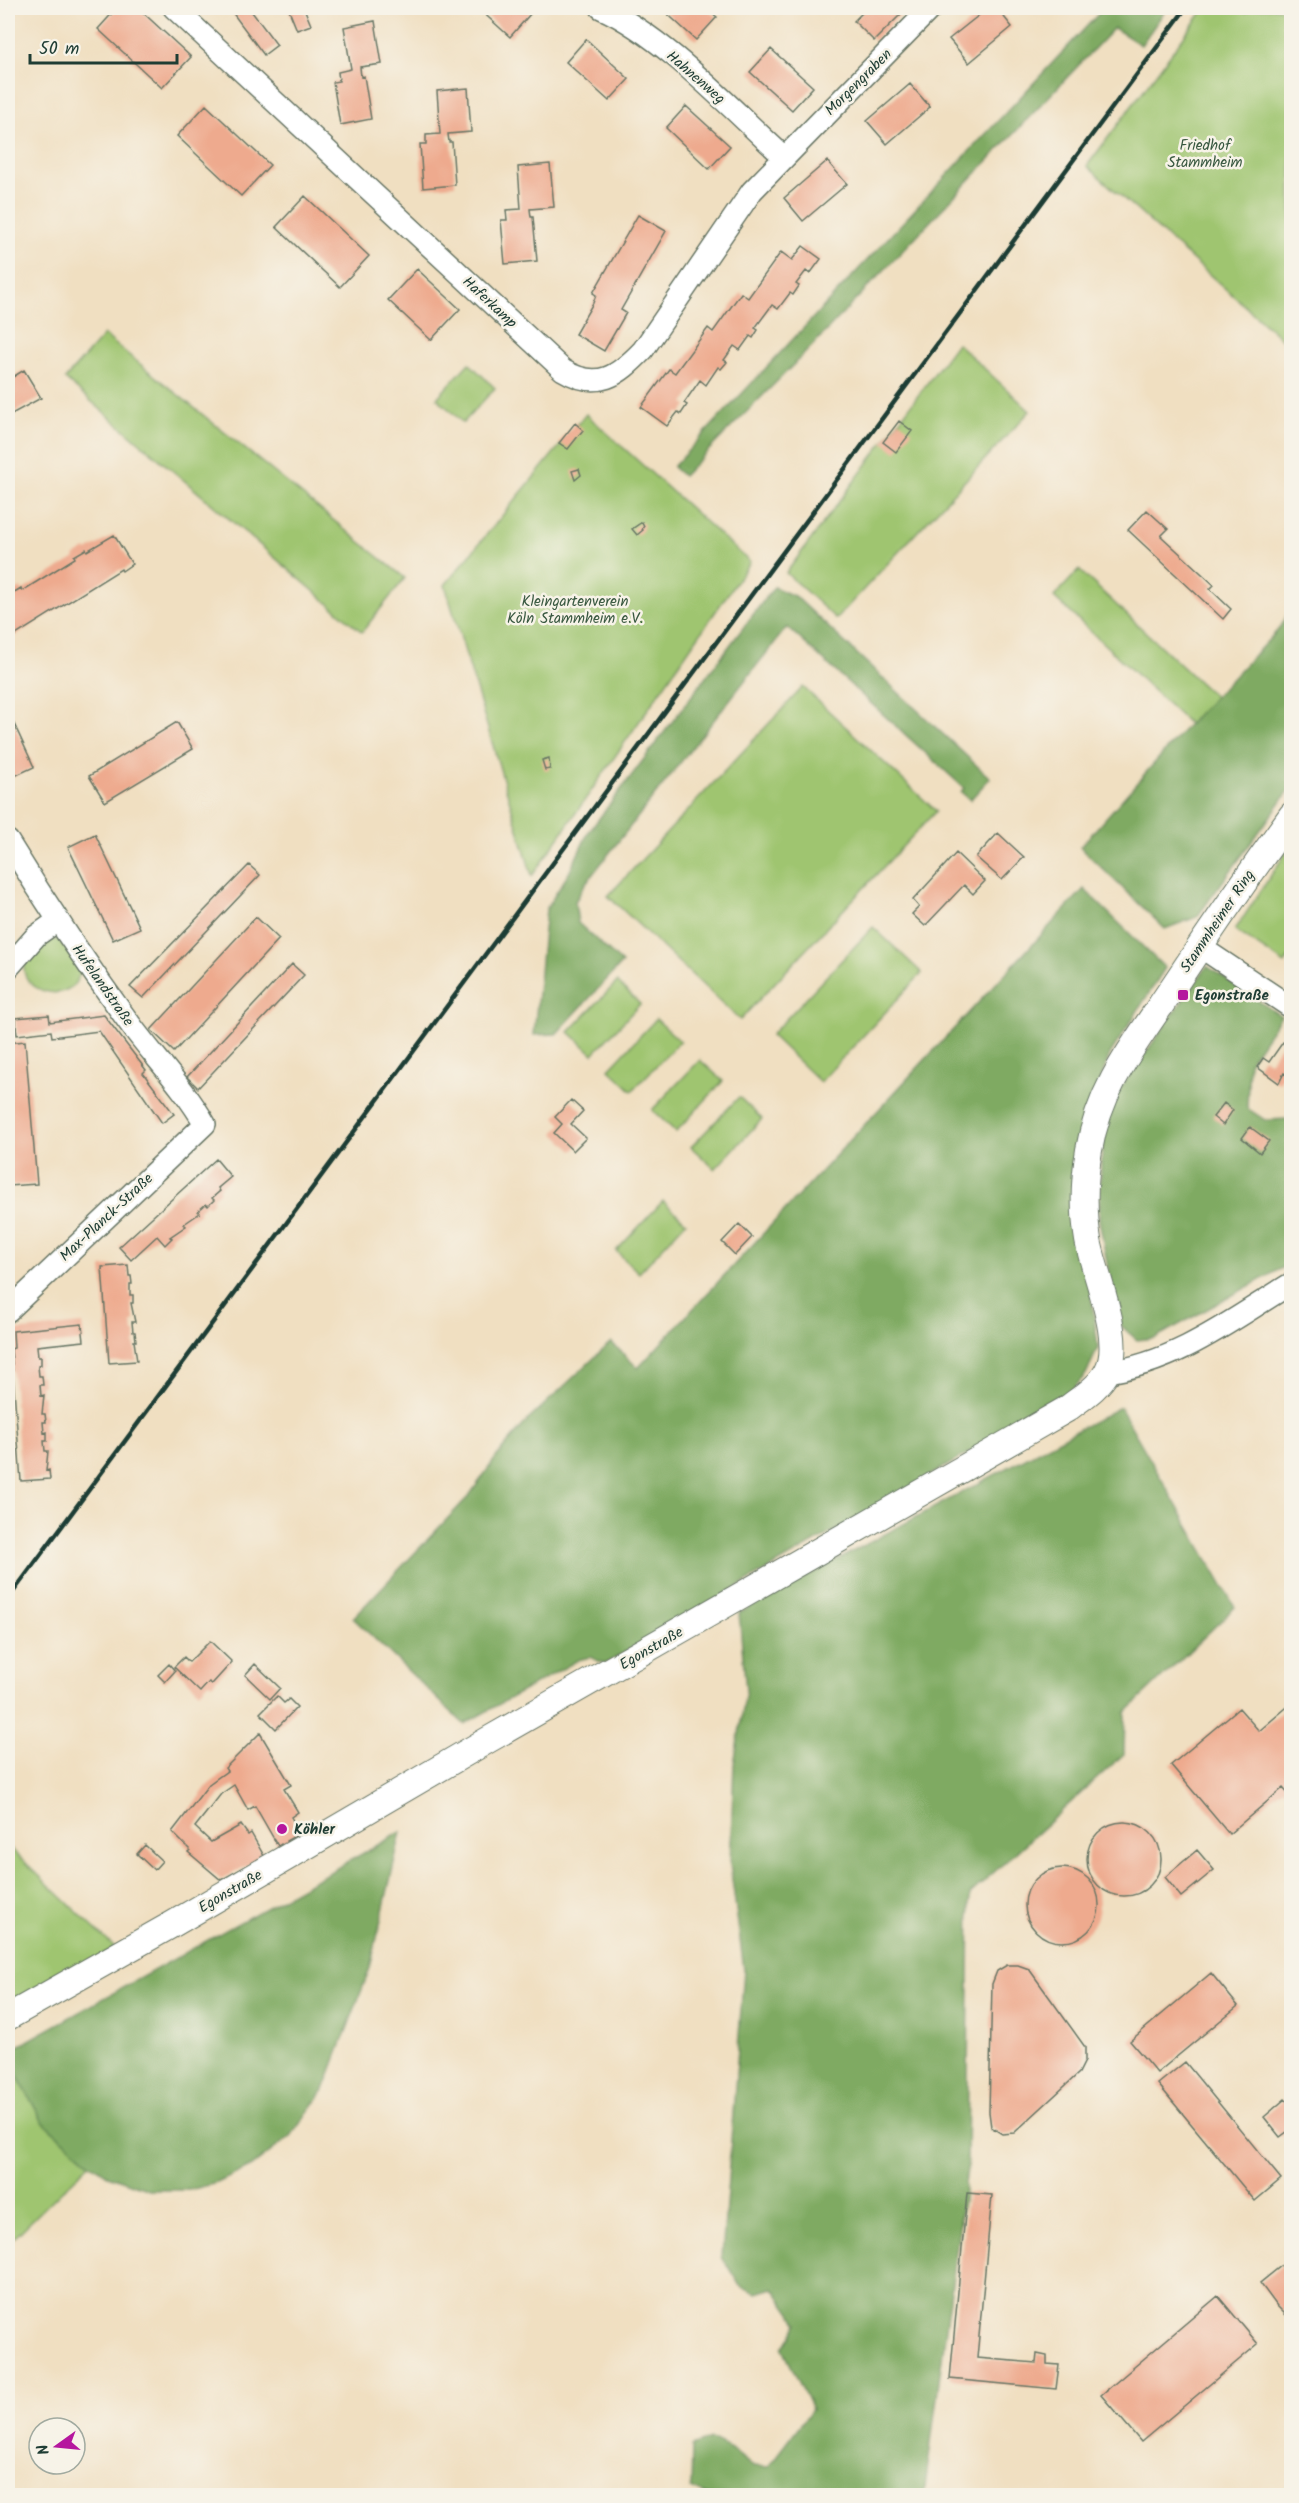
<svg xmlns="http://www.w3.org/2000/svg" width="1299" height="2503" viewBox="0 0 1299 2503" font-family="Kalam,sans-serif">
<rect width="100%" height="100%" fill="#f7f3e8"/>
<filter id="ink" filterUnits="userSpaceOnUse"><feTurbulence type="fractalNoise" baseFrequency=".0167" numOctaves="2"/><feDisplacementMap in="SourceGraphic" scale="12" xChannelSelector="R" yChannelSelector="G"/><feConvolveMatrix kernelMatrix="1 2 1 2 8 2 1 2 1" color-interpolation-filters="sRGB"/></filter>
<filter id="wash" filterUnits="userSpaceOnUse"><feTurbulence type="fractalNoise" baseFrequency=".008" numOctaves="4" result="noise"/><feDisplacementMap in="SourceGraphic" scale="24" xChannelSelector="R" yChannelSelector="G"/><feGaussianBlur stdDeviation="1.35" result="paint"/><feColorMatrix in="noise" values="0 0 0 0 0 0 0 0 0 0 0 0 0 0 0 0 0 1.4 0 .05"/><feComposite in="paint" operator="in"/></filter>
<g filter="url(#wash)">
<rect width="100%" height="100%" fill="#f0dfc1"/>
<path fill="#9fc570" stroke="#5f8152" stroke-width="1.5" d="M1205 8H1239L1246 13 1252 8H1291V347L1087 166Z
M104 335 405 578 362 632 65 379Z
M957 343 1030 411 836 619 786 573Z
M469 363 495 388 463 423 437 398Z
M586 414 750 562 532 876 445 585Z
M1079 570 1215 697 1189 724 1054 597Z
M803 687 936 811 740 1020 608 896Z
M1291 845V954L1285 964 1235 930Z
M873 927 922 973 820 1082 771 1035Z
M52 939 59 940 81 967C75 1016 0 985 32 953 39 946 43 942 52 939Z
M617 982 640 1004 593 1054 569 1032Z
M656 1019 680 1041 632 1091 609 1069Z
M700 1060 723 1081 676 1132 652 1110Z
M739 1097 762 1119 715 1169 691 1147Z
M663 1201 686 1222 639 1273 616 1251Z
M8 1846 115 1948 8 2009Z
M8 2059 43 2122 90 2163 8 2244Z"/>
<path fill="#7faa62" stroke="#4f744b" stroke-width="1.5" d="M1104 8H1167L1141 45 1114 28 814 344 683 476 673 467Z
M774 587 796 597 990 778 970 800 961 792 964 788 787 627 585 884 575 902 578 923 622 963 556 1034 534 1035 546 909 569 873 588 833Z
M1291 608V788L1197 917 1165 929 1080 847 1189 724 1278 630Z
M1084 889 1165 968 1110 1054 1081 1131 1092 1300 1098 1348 1086 1374 1067 1396 605 1664 590 1657 578 1660 464 1724 353 1618 469 1496 500 1452 527 1421 611 1342 638 1368Z
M1207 966 1281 1016 1249 1062 1247 1108 1265 1120 1291 1119V1263L1155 1338 1137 1340 1118 1323 1099 1220 1101 1162 1107 1122 1117 1093Z
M1120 1407 1235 1607 1125 1713 1124 1754 970 1894 967 2169 924 2495H707L691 2488 692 2446 711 2439 731 2449 752 2466 768 2467 812 2409 783 2349 798 2323 773 2288 757 2293 740 2286 722 2257 744 1970 730 1864 734 1764 746 1690 739 1613Z
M401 1832 370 1968 324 2090 291 2136 252 2166 217 2183 189 2190H149L108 2175 90 2163 43 2122 8 2059V2052Z"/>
<g id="blocks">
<path fill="#eeaa8e" d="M117 8H138L191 57 162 88 98 29Z
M229 8H249L277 45 264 55Z
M288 8H304L311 25 297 30Z
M478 8H525L531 13 510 37Z
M661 8H706L717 17 696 40Z
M867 8H907L874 41 854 21Z
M988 8H997L1012 27 969 63 949 39Z
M375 21 382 64 360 67 361 77 364 76 371 119 340 125 333 82 339 81 338 72 351 69 344 27Z
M586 39 629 79 609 101 566 62Z
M771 49 813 87 792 110 750 72Z
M910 84 930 107 887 144 867 121Z
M468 88 471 132 448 134 449 142H452L455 185 423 188 420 144H426V135L440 134 437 91Z
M206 105 270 165 241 196 177 136Z
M686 106 730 146 709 169 666 128Z
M827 161 847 184 803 221 784 198Z
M550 164 554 207 530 209 531 217H533L537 261 505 264 501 220H507L506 210 521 209 518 167Z
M305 196 369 256 340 287 276 227Z
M638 215 666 231 621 310 626 313 604 351 575 334 593 303 596 295 593 293Z
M803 246 821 259 810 274 806 271 796 284 799 286 793 295 790 293 778 309 772 305 755 328 758 330 753 338 750 336 740 350 734 346 724 360 727 362 721 369 718 367 706 385 700 380 684 403 687 405 681 414 678 412 667 426 641 407 669 369 675 373 708 328 713 332 741 293 748 298 781 252 792 260Z
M417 269 460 309 431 340 388 300Z
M24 370 41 398 8 416V380Z
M899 421 912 431 896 452 883 442Z
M575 423 583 430 568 449 559 443Z
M579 469 581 475 575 480 572 471Z
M1147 510 1168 529 1161 536 1214 585 1210 589 1231 609 1223 619 1128 530Z
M642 522 644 526 642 529 643 530 637 535 632 529Z
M114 535 132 564 122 571 121 569 8 640V596L21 588 22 591 75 558 74 556 86 549 87 551Z
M8 711 34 767 8 779Z
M177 722 193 749 105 802 89 776Z
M549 758 550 769 545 770 542 760Z
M998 833 1024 857 1002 880 976 857Z
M95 834 140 928 113 940 68 847Z
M956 853 985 881 973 894 964 885 925 926 912 914 919 907 913 900Z
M249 865 260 875 143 998 130 987Z
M256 917 279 939 174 1052 151 1030Z
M292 964 304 975 198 1088 187 1077Z
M49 1015 50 1022 104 1015 146 1070 143 1073 174 1114 162 1123 99 1031 52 1037 51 1031 17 1035 15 1018Z
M25 1041 37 1184 8 1186V1043Z
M1283 1042 1292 1048V1073L1289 1077 1284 1073 1279 1083 1257 1067 1263 1058 1269 1062Z
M571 1100 583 1111 571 1124 586 1138 573 1151 554 1133 562 1124 555 1117Z
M1224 1103 1233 1110 1223 1125 1213 1117Z
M1250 1127 1269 1141 1260 1153 1242 1138Z
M216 1159 231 1177 218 1188 220 1191 212 1198 214 1200 208 1206 206 1204 198 1211 200 1213 184 1224 186 1226 170 1237 172 1238 165 1245 157 1236 131 1260 119 1247Z
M739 1224 752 1237 735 1255 722 1242Z
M128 1265 129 1276H131L132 1284H130V1295H133V1303H131L135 1322H132L133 1332H135L136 1341H134L137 1361 109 1363 102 1267Z
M82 1324 84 1341 37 1346 38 1357H41V1365L38 1366 39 1376H42L43 1385H40L41 1396 44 1395 42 1414H45L46 1422H43L44 1433 47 1432V1441H44L45 1451H48L46 1471 49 1470 50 1479 21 1481 11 1349 14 1348 13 1331Z
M210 1641 232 1662 212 1684 209 1682 200 1692 174 1667 184 1657 189 1662Z
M169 1664 175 1671 165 1682 158 1675Z
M255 1664 280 1688 270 1699 245 1675Z
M277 1696 284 1703 289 1699 297 1707 276 1729 260 1713Z
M1292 1703V1798L1283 1788 1229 1834 1171 1765 1239 1708 1259 1731Z
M260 1733 291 1785 284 1789 298 1812 291 1817 300 1833 286 1841 289 1846 284 1849 281 1844 278 1846 255 1806 248 1810 234 1785 221 1794 195 1827 211 1842 241 1825 248 1835 251 1833 264 1856 221 1880 188 1852 190 1850 172 1832 209 1784 227 1771 225 1768Z
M1087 1859a37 37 0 1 1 74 0a37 37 0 1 1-74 0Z
M145 1845 162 1861 154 1870 137 1854Z
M1197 1850 1214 1870 1181 1897 1165 1877Z
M1025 1905a37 37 0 1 1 74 0a37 37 0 1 1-74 0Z
M1007 1965H1018L1029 1969 1085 2047V2061L1079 2073 1014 2133 1002 2134 991 2127 989 2112 992 1984 997 1971Z
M1211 1973 1238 2006 1157 2073 1130 2041Z
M1185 2062 1281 2179 1255 2201 1158 2084Z
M1285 2099 1292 2107V2128L1280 2137 1264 2117Z
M967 2193 992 2195 977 2358 1036 2363 1037 2354 1047 2356V2364L1059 2365 1056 2389 950 2379Z
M1292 2257V2316L1289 2318 1277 2306 1260 2283Z
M1218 2296 1258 2344 1141 2442 1101 2395Z"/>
</g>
</g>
<g filter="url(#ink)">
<use href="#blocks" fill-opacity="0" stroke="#687665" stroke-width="1.5"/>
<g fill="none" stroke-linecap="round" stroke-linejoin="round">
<g stroke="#687665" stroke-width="24">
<path id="minor" d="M174 8 563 370C598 391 618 376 643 350L752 191 931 8
M601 8C664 36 731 109 784 157
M8 841C47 905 89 968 133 1028 157 1060 185 1089 205 1124L8 1311
M1199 946 1292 1008
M8 968 36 936 57 921
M1107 1372C1177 1363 1233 1319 1292 1283"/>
</g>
<g stroke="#687665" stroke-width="28">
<path id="tertiary" d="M8 2017 173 1924 488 1740 1067 1409C1081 1398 1098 1388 1107 1372 1125 1341 1094 1275 1088 1240 1083 1211 1084 1179 1089 1150 1100 1085 1136 1043 1171 990 1210 931 1250 873 1292 815"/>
</g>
<use href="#minor" stroke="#fff" stroke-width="21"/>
<use href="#tertiary" stroke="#fff" stroke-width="26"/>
<path stroke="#1f3d34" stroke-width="4.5" d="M8 1599 1186 8"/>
</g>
</g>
<g fill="#b5179e" stroke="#f7f3e8" stroke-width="2">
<rect x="1177" y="989" width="12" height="12" rx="3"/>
<circle cx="282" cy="1829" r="6"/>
</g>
<g text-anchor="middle" stroke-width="5" stroke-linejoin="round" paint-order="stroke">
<g font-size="15" fill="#1f3d34" stroke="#f7f3e8">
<text transform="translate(696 77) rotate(41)" y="5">Hahnenweg</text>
<text transform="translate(858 82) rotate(-45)" y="5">Morgengraben</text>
<text transform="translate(490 302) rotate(43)" y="5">Haferkamp</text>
<text transform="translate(1217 921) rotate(-56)" y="5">Stammheimer Ring</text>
<text transform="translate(103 985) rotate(55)" y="5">Hufelandstraße</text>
<text transform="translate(106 1217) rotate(-43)" y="5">Max-Planck-Straße</text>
<text transform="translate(651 1648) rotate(-30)" y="5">Egonstraße</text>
<text transform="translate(230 1891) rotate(-30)" y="5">Egonstraße</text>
</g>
<g font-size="15" fill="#395840" stroke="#f7f3e8">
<text x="1205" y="150">Friedhof<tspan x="1205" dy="17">Stammheim</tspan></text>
<text x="575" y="606">Kleingartenverein<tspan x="575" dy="17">Köln Stammheim e.V.</tspan></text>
</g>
<g font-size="15" font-weight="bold" fill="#1f3d34" stroke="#f7f3e8" text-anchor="start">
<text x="1195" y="1000">Egonstraße</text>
<text x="294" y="1834">Köhler</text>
</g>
</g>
<rect width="1299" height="2503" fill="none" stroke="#f7f3e8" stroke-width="30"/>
<g transform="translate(57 2446) rotate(255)"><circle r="28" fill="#f7f3e8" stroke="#a1aaa0" stroke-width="1.5"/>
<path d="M0-4.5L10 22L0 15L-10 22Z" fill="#b5179e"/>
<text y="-9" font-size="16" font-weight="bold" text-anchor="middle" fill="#1f3d34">N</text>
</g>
<path d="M30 54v9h147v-9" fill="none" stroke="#1f3d34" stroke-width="3"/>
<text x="39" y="54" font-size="18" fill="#1f3d34" stroke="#f7f3e8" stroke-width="4.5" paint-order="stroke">50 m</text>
</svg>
